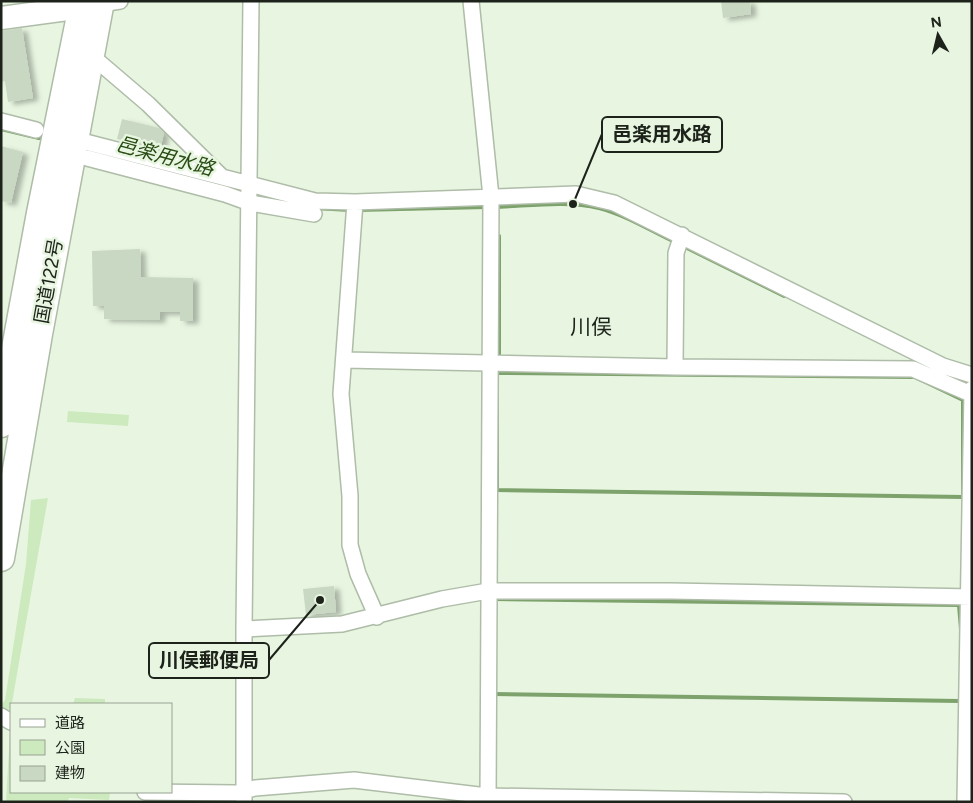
<svg xmlns="http://www.w3.org/2000/svg" width="973" height="803" viewBox="0 0 973 803" font-family="Figtree,'Noto Sans JP',sans-serif">
<defs>
<filter id="shadow"><feDropShadow dx="5.5" dy="3" stdDeviation="2.5" flood-color="#0004"/></filter>
</defs>
<rect width="100%" height="100%" fill="#e8f6e1"/>
<path fill="#cceabe" d="M68 411 129 415 128 426 67 422Z
M48 498 18 668 12 703 6 716 1 713V705L5 700 26 564 31 500Z
M75 698 105 699V704H73Z
M10 731 11 792H105L110 793 109 800 69 798 68 802H6Z"/>
<g fill="none" stroke-linecap="round" stroke-linejoin="round">
<path stroke="#7da26c" stroke-width="4" d="M1 129 39 138
M227 187 244 192
M254 194 278 201
M494 207C528 206 566 200 599 208 626 215 651 231 677 243
M314 208 350 210
M357 210 487 207
M683 246 784 296
M499 358V236
M497 373 915 377 963 400V497L497 490Z
M948 375 972 383
M495 599 959 605 961 629
M493 694 959 701"/>
</g>
<path fill="#c9d8c3" filter="url(#shadow)" d="M721 1H750L751 14 723 18Z
M22 28 33 98 8 102 5 81 1 82V31Z
M122 119 159 128 164 133 160 150 117 139Z
M1 146 23 152 11 203 1 201Z
M140 249 141 277 193 278V321H180V312H160V320L104 319V306H93L92 251Z
M334 586 336 612 306 615 303 589Z"/>
<g fill="none" stroke-linecap="round" stroke-linejoin="round">
<g stroke="#aebca8" stroke-width="18">
<path id="minor" d="M471 1 491 197 488 802
M101 4 120 1
M90 59 100 63 148 104 222 177
M1 121 36 130
M74 139 315 201 355 202 576 194 614 203 943 366 972 375
M87 158 225 194 250 203 314 214
M355 202 341 394 350 496V545L358 574 377 617
M345 360 675 367 913 369 971 394
M675 367 676 253 682 235
M244 629 342 624 442 599 488 591H671L972 597
M1 716 11 722
M145 792 236 793 255 788 354 780 487 796 844 802
M244 802V629L251 1
M965 802 972 389"/>
</g>
<g stroke="#aebca8" stroke-width="25">
<path id="secondary" d="M1 18 97 5"/>
</g>
<g stroke="#aebca8" stroke-width="29">
<path id="trunk" d="M1 424 40 213 83 1
M1 558 39 334 101 1"/>
</g>
<use href="#minor" stroke="#fff" stroke-width="15"/>
<use href="#secondary" stroke="#fff" stroke-width="22"/>
<use href="#trunk" stroke="#fff" stroke-width="26"/>
</g>
<g text-anchor="middle" stroke-width="5" stroke-linejoin="round" paint-order="stroke">
<g font-size="19" fill="#1d231b" stroke="#e8f6e1">
<text transform="translate(48 281) rotate(-80)" y="7">国道122号</text>
</g>
<g font-size="20" font-style="italic" fill="#284c13" stroke="#e8f6e1">
<text transform="translate(165 156) rotate(15)" y="7">邑楽用水路</text>
</g>
<g font-size="21" fill="#1d231b" stroke="#e8f6e1">
<text x="591" y="334">川俣</text>
</g>
</g>
<path fill="none" stroke="#1d231b" stroke-width="2" d="M573 204L602 134M320 600L269 660"/>
<g fill="#1d231b" stroke="#e8f6e1" stroke-width="2">
<circle cx="573" cy="204" r="5"/>
<circle cx="320" cy="600" r="5"/>
</g>
<g fill="#e8f6e1" stroke="#1d231b" stroke-width="2">
<rect x="602" y="117" width="120" height="35" rx="5"/>
<rect x="149" y="643" width="120" height="35" rx="5"/>
</g>
<g font-size="20" text-anchor="middle" font-weight="bold" fill="#1d231b">
<text x="662" y="141">邑楽用水路</text>
<text x="209" y="667">川俣郵便局</text>
</g>
<rect width="973" height="803" fill="none" stroke="#1d231b" stroke-width="5"/>
<rect x="10" y="703" width="162" height="90" fill="#e8f6e1" stroke="#97a292"/>
<rect x="20" y="719" width="25" height="8" fill="#ffffff" stroke="#97a292"/>
<text x="55" y="728" font-size="15" fill="#1d231b">道路</text>
<rect x="20" y="740" width="25" height="15" fill="#cceabe" stroke="#97a292"/>
<text x="55" y="753" font-size="15" fill="#1d231b">公園</text>
<rect x="20" y="766" width="25" height="15" fill="#c9d8c3" stroke="#97a292"/>
<text x="55" y="778" font-size="15" fill="#1d231b">建物</text>
<g transform="translate(938 35) rotate(352)" stroke="#e8f6e1" stroke-width="4" paint-order="stroke">
<path d="M0-4L9 19L0 12L-9 19Z" fill="#1d231b"/>
<text y="-8" font-size="14" font-weight="bold" text-anchor="middle" fill="#1d231b">N</text>
</g>
</svg>
